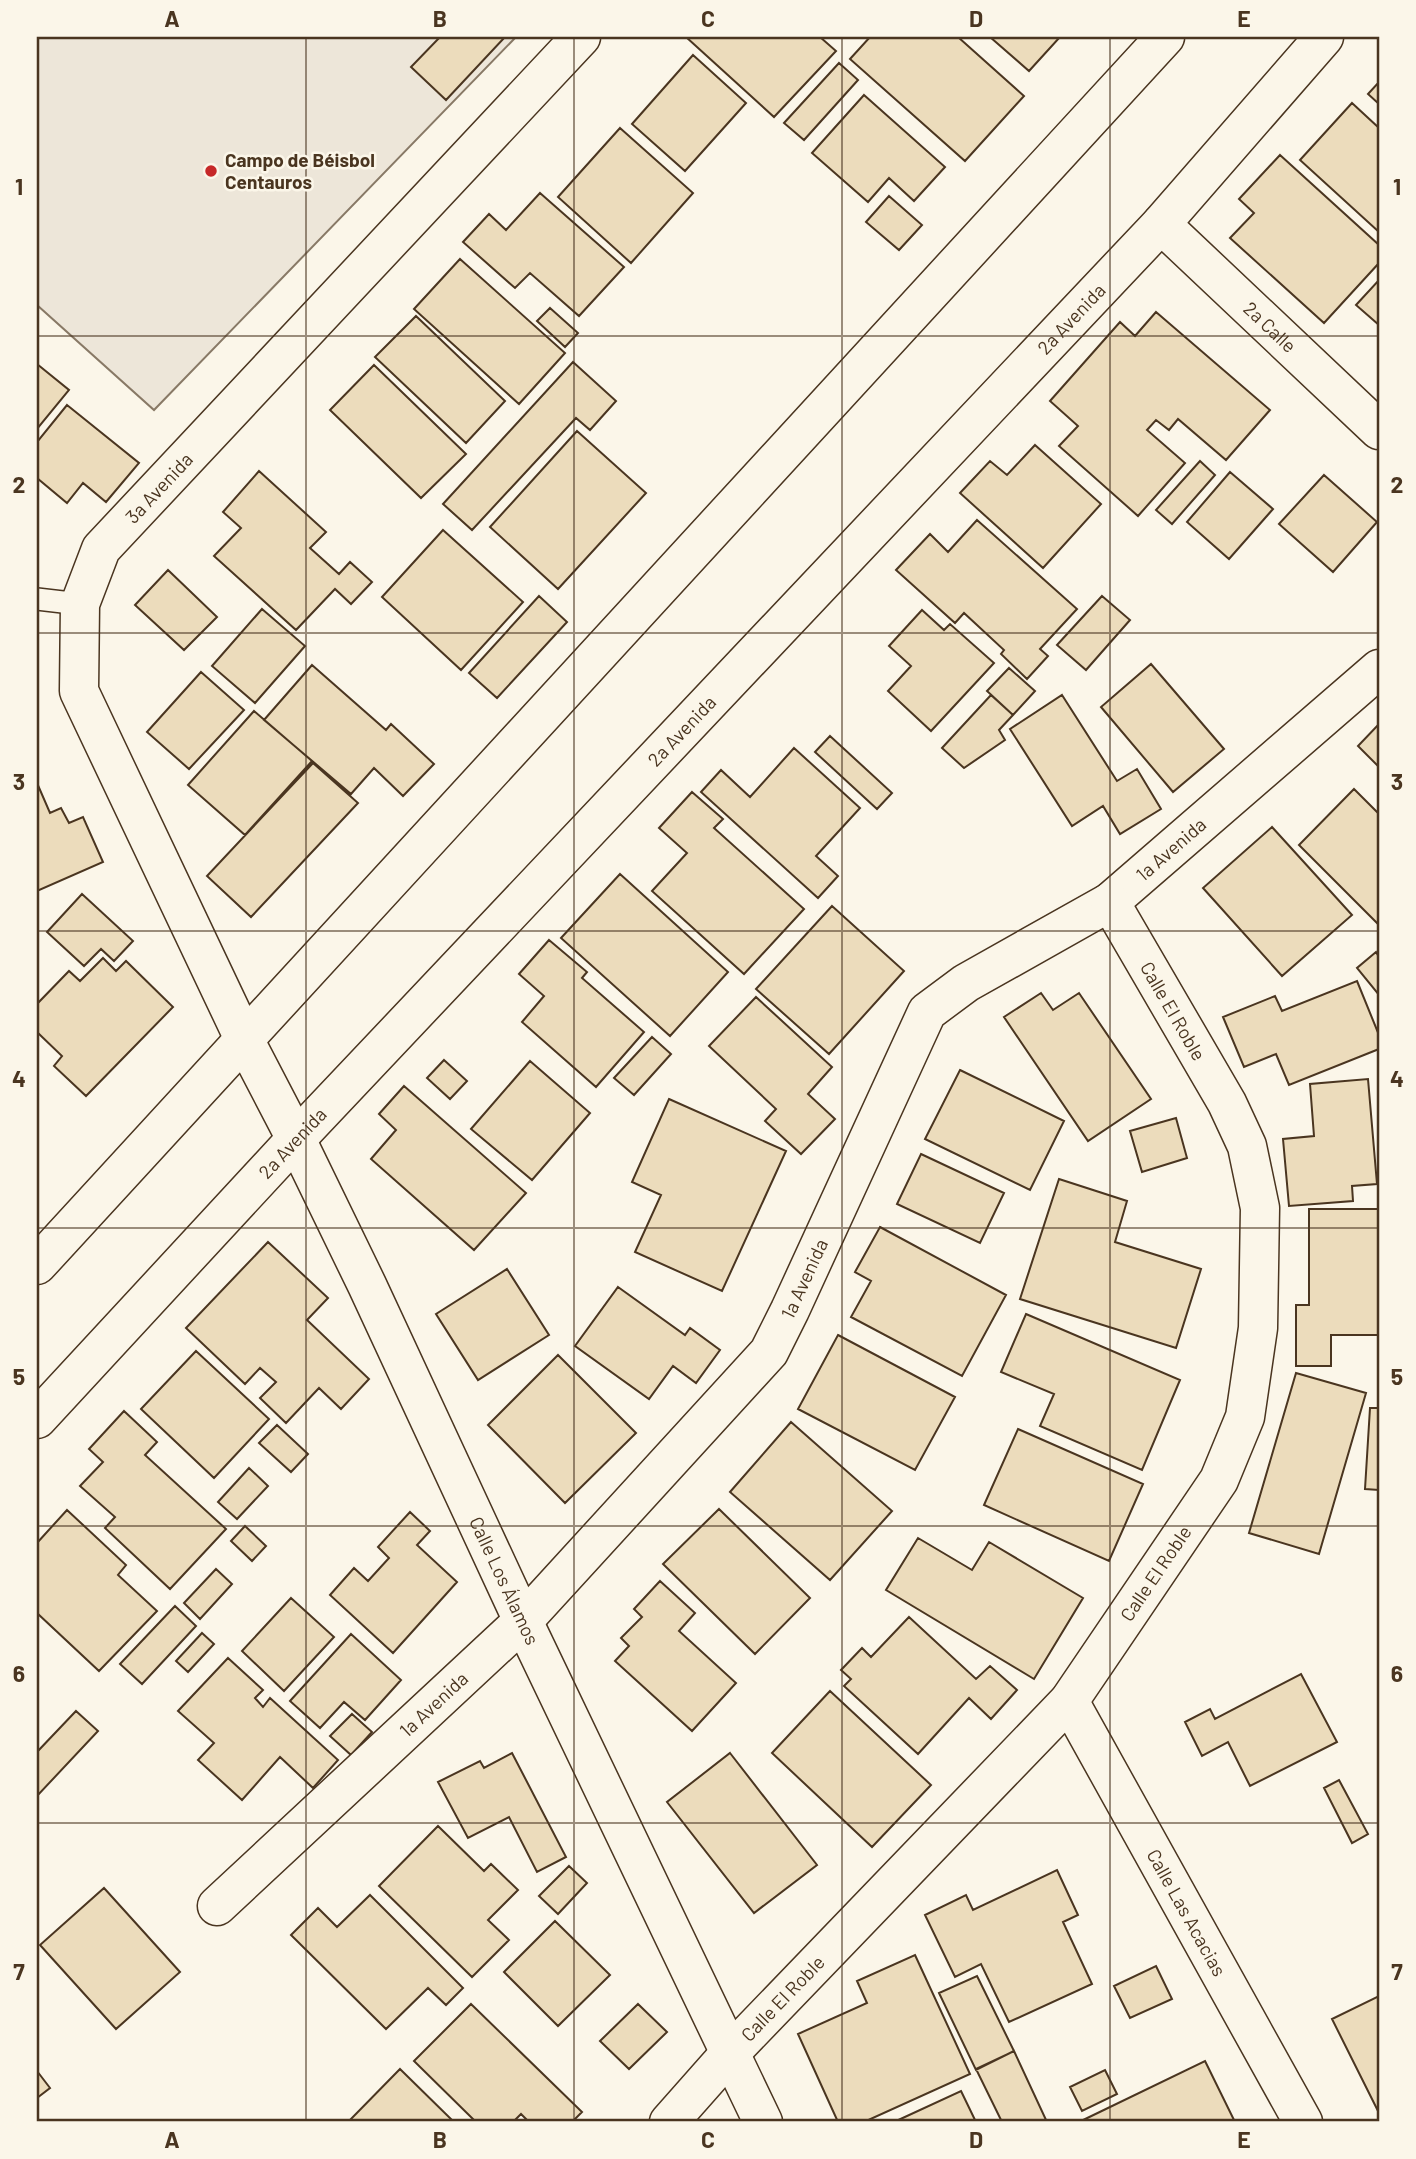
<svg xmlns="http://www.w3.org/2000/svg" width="1416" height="2159" viewBox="0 0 1416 2159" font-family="Barlow,sans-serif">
<rect width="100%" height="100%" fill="#fbf6e9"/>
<path fill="#ede6d9" stroke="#887966" stroke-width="2" d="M37 37H516L154 410 37 305Z"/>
<path fill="#ecdcbc" stroke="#4a3520" stroke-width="2" d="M440 37H505L446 100 411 67Z
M686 37H820L836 51 774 117Z
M870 37H958L1024 96 965 161 850 59Z
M990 37H1060L1029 71Z
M693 55 746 103 685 171 632 124Z
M839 63 858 80 804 140 784 123Z
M1379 82V104L1368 94Z
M864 95 945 167 914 201 889 178 868 202 812 153Z
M1352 103 1379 128V232L1300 160Z
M620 128 693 193 631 263 558 197Z
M1280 155 1379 245V263L1324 323 1230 238 1254 213 1239 199Z
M540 193 624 267 579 316 530 273 515 288 463 242 489 214 506 230Z
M889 196 922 225 899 250 866 222Z
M460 259 565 353 519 404 414 309Z
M1379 280V325L1356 305Z
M550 308 578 333 565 347 537 321Z
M1156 312 1270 410 1226 460 1178 419 1169 430 1156 420 1147 430 1185 463 1138 516 1059 446 1078 426 1050 401 1120 322 1135 336Z
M416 316 505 401 466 443 375 357Z
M573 362 616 401 590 430 576 418 472 530 443 504Z
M37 364 69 390 37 429Z
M374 365 466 454 421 498 330 410Z
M67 405 139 463 106 502 83 483 67 503 37 478V442Z
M577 431 646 493 558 589 490 527Z
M1035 445 1101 504 1043 568 960 493 990 461 1007 475Z
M1200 461 1215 475 1172 524 1156 510Z
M259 471 326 532 310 548 339 574 350 562 372 582 351 604 335 589 296 630 214 556 241 528 223 512Z
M1230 472 1273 509 1229 559 1187 522Z
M1324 475 1377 522 1333 572 1279 524Z
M977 520 1077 609 1040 649 1048 656 1027 679 1001 654 1004 650 964 613 955 623 896 570 930 534 948 552Z
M443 530 523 602 461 670 382 597Z
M168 570 217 617 184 650 135 605Z
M539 596 567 622 497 698 469 673Z
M1102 596 1130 620 1086 670 1057 645Z
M262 609 305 646 255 703 212 666Z
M922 610 944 630 950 624 994 663 931 731 888 691 911 666 889 646Z
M1151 664 1224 749 1173 792 1101 707Z
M312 665 386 730 391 724 434 764 403 796 374 768 351 794 264 720Z
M1009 668 1035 691 1013 715 987 691Z
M201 672 244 710 189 769 147 732Z
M991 695 1013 715 999 730 1005 740 964 768 942 748Z
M1062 695 1117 781 1137 769 1161 809 1120 834 1103 806 1072 826 1010 729Z
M254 711 312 761 245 835 188 785Z
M1379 724V767L1358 746Z
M830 736 892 793 877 809 815 752Z
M794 748 860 808 816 856 838 876 818 898 701 792 721 770 750 797Z
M313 763 358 803 251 917 207 876Z
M37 783 50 813 61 808 69 823 83 817 103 862 37 891Z
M1354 789 1379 814V925L1299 845Z
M692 792 723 819 714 828 804 909 744 974 652 891 687 853 659 828Z
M1272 827 1352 915 1282 976 1203 888Z
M620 874 728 972 670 1036 561 938Z
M82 894 133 941 114 961 101 949 84 966 47 932Z
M832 906 904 971 829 1054 756 989Z
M549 940 587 972 582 978 644 1032 596 1087 522 1022 544 996 519 974Z
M1376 952 1379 957V995L1357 968Z
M103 958 116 971 126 961 173 1007 86 1096 54 1066 62 1056 37 1032V1004L69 971 80 981Z
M1357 981 1379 1035V1049L1289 1085 1276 1054 1244 1067 1223 1017 1275 996 1282 1011Z
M1041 993 1053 1010 1079 993 1151 1099 1088 1141 1004 1017Z
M756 997 832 1067 808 1094 835 1119 801 1154 765 1121 776 1109 709 1046Z
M652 1037 671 1054 634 1095 614 1078Z
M444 1060 467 1081 450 1099 427 1078Z
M530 1061 590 1113 532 1180 471 1129Z
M960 1070 1064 1121 1030 1190 925 1139Z
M1368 1079 1377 1184 1352 1186 1353 1201 1289 1206 1283 1139 1314 1136 1310 1084Z
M404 1086 526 1193 474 1250 371 1159 396 1130 379 1114Z
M669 1099 786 1151 722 1291 635 1252 661 1195 632 1182Z
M1176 1118 1187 1158 1142 1172 1130 1131Z
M921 1154 1004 1193 980 1243 897 1204Z
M1059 1179 1127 1201 1115 1242 1201 1269 1176 1348 1020 1299Z
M1309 1209H1379V1335H1331V1366H1296V1305H1309Z
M880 1227 1006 1295 962 1376 851 1317 871 1281 855 1272Z
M268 1242 328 1298 307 1320 369 1379 341 1409 319 1388 286 1423 260 1398 276 1382 260 1368 245 1384 186 1328Z
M507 1269 549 1335 478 1380 436 1314Z
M618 1287 685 1335 690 1328 720 1350 696 1383 673 1366 649 1399 575 1346Z
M1026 1314 1180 1380 1142 1470 1040 1426 1054 1394 1001 1372Z
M838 1335 955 1397 915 1470 798 1409Z
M196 1351 269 1419 214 1478 141 1409Z
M558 1355 636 1433 565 1503 488 1425Z
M1296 1373 1366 1393 1319 1554 1249 1533Z
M1370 1408H1379V1490L1365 1489Z
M124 1411 157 1442 145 1455 226 1529 170 1589 105 1528 115 1517 80 1486 103 1462 89 1449Z
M791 1422 892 1511 830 1580 730 1492Z
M277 1425 308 1454 291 1472 259 1443Z
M1018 1429 1143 1484 1109 1561 984 1505Z
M249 1468 268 1486 237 1519 218 1502Z
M719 1509 810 1598 755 1654 663 1564Z
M67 1510 126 1565 118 1575 157 1611 99 1671 37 1613V1543Z
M410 1512 430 1531 417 1545 457 1582 393 1653 330 1595 354 1568 368 1581 389 1558 378 1547Z
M245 1526 266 1546 252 1561 231 1541Z
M918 1538 972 1570 989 1542 1083 1598 1034 1679 886 1590Z
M216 1569 232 1584 200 1619 184 1603Z
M660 1581 695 1613 679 1631 736 1683 692 1731 615 1661 629 1646 621 1638 642 1617 634 1609Z
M291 1598 334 1637 284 1691 242 1651Z
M175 1606 196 1626 142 1684 120 1664Z
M909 1617 976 1679 990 1666 1017 1690 991 1719 969 1698 918 1754 844 1686 851 1679 841 1670 862 1648 871 1657Z
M202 1633 214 1644 188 1672 176 1661Z
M351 1634 401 1680 365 1720 344 1702 320 1728 290 1701Z
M228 1658 263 1690 255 1698 263 1707 270 1698 338 1760 313 1788 280 1757 242 1800 198 1760 214 1743 178 1711Z
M1301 1674 1337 1742 1250 1786 1228 1742 1202 1756 1185 1722 1210 1709 1215 1719Z
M830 1691 931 1785 872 1847 772 1753Z
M76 1711 98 1731 37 1796V1752Z
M352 1714 372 1732 351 1755 330 1736Z
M512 1753 566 1857 537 1872 509 1817 468 1838 438 1782 480 1761 484 1768Z
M730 1753 817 1865 754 1913 667 1802Z
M1339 1780 1368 1834 1352 1843 1324 1788Z
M438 1826 484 1871 491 1864 518 1890 488 1920 509 1940 472 1977 379 1886Z
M569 1866 587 1883 558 1914 539 1896Z
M1057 1870 1078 1915 1063 1922 1092 1984 1009 2022 981 1964 955 1977 925 1915 966 1895 973 1910Z
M104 1888 180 1972 116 2029 40 1945Z
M370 1895 463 1988 446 2005 428 1988 386 2029 291 1935 318 1908 337 1927Z
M555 1921 610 1975 558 2026 504 1972Z
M915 1955 970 2074 864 2122H838L798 2034 867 2003 857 1981Z
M1156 1966 1172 1999 1130 2018 1114 1986Z
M977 1976 1014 2051 976 2070 939 1993Z
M1379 1996V2113L1332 2019Z
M471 2004 582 2112 572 2122H529L521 2114 513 2122H476L414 2061Z
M638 2004 667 2032 629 2069 600 2041Z
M1014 2051 1047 2122H1002L976 2069Z
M1205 2061 1235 2122H1079Z
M400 2069 454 2122H348Z
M1105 2070 1117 2094 1082 2111 1070 2087Z
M37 2071 50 2088 37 2098Z
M961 2091 976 2122H894Z"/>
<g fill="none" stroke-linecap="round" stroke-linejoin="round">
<g stroke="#4a3520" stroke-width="24">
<path id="service" d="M37 599 80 604"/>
</g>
<g stroke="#4a3520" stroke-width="41">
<g id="minor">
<path id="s1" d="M581 37 101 549 80 604 79 691 245 1041 296 1139 367 1285 523 1621 763 2122"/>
<path id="s2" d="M1161 224 1379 430"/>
<path d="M37 1265 1165 37"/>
<path id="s3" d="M37 1419 296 1139 1161 224 1324 37"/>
<path id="s4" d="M1069 1701 1303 2122"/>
<path id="s5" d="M217 1906 523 1621 769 1352 790 1310 927 1012 966 983 1110 902 1379 669"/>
<path id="s6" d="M669 2122 730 2053 1069 1701 1219 1480 1245 1417 1258 1328 1260 1208 1247 1146 1227 1103 1110 902"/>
</g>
</g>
<use href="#service" stroke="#fbf6e9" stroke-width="21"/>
<use href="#minor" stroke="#fbf6e9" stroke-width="38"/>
</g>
<path fill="none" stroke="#4a3520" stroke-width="2" stroke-opacity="0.55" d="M306 37V2122M574 37V2122M842 37V2122M1110 37V2122M37 336H1379M37 633H1379M37 931H1379M37 1228H1379M37 1526H1379M37 1823H1379"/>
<circle fill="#c62828" stroke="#fbf6e9" stroke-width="2.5" cx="211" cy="171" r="7"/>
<g text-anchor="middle" stroke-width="5" stroke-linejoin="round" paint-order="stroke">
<g font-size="19" font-weight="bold" fill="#4a3520" stroke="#fbf6e9" text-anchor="start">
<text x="225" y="167">Campo de Béisbol<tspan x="225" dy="22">Centauros</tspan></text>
</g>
<g font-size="19" fill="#4a3520" stroke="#fbf6e9">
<text dy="7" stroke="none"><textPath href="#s3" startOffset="1510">2a Avenida</textPath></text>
<text dy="7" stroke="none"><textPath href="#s2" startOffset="150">2a Calle</textPath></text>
<text transform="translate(159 488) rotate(-47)" y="7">3a Avenida</text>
<text dy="7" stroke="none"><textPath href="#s3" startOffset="943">2a Avenida</textPath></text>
<text dy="7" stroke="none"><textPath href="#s5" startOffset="1452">1a Avenida</textPath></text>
<text transform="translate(1173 1011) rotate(60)" y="7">Calle El Roble</text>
<text dy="7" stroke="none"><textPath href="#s3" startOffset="376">2a Avenida</textPath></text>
<text dy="7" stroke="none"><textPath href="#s5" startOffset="864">1a Avenida</textPath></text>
<text dy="7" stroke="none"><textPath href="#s6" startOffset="735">Calle El Roble</textPath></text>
<text dy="7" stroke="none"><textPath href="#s1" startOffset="1834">Calle Los Álamos</textPath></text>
<text dy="7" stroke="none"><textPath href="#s5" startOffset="296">1a Avenida</textPath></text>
<text dy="7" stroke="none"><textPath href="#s4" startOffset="242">Calle Las Acacias</textPath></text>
<text dy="7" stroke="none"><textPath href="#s6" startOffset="168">Calle El Roble</textPath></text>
</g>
</g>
<rect width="1416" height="2159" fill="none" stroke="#fbf6e9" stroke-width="77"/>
<rect x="38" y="38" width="1340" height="2082" fill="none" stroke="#4a3520" stroke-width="2.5"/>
<g font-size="23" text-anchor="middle" font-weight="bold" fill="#4a3520">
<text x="172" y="27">A</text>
<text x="440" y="27">B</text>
<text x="708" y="27">C</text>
<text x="976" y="27">D</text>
<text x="1244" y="27">E</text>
<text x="19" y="195">1</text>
<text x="1397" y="195">1</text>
<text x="19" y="493">2</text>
<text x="1397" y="493">2</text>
<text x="19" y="790">3</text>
<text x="1397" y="790">3</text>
<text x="19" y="1087">4</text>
<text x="1397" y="1087">4</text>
<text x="19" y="1385">5</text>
<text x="1397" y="1385">5</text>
<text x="19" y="1682">6</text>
<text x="1397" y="1682">6</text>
<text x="19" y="1980">7</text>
<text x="1397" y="1980">7</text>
<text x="172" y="2148">A</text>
<text x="440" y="2148">B</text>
<text x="708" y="2148">C</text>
<text x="976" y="2148">D</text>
<text x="1244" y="2148">E</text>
</g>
</svg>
